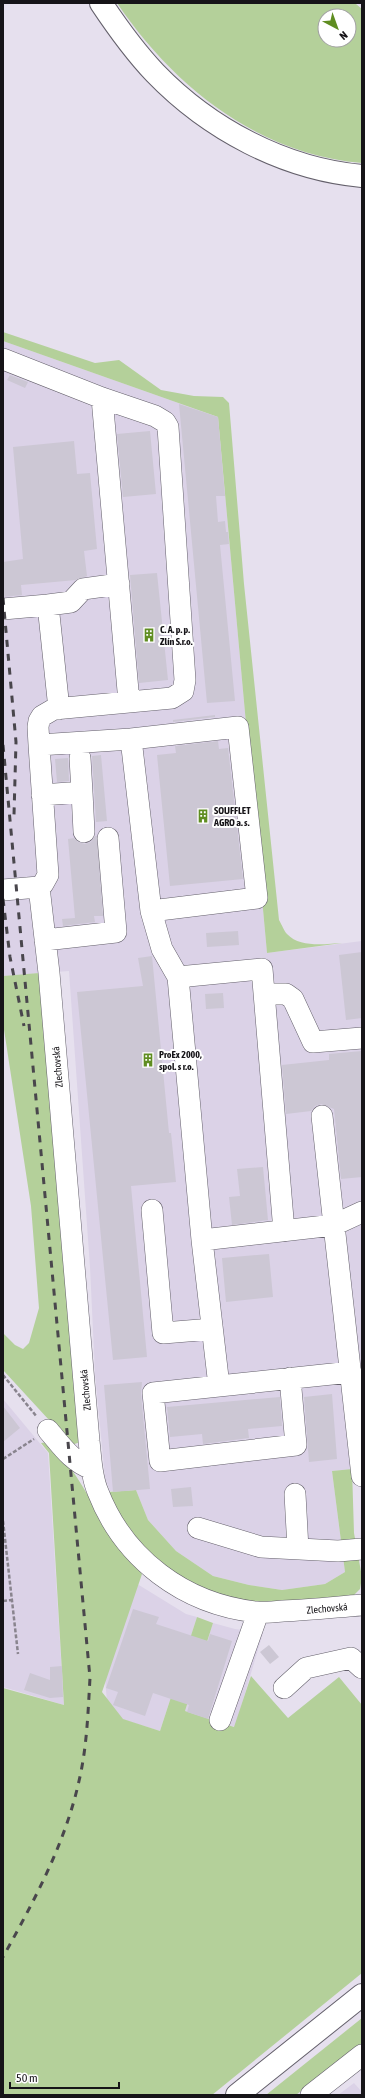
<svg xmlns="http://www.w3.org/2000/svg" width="365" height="2098" viewBox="0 0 365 2098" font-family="'Asap Condensed',sans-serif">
<rect width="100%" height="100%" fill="#e6e0ee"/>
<path fill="#dbd2e7" d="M3 341 218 417 267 953 362 941V1468L332 1471 345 1572 325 1584 282 1590 249 1585 213 1576 176 1551 148 1520 136 1490 110 1491 105 1478 95 1373 90 1267 69 971 3 976Z
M3 1399 48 1453 64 1705 3 1687Z
M121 1574 186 1614 197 1617 160 1731 108 1715 102 1641Z
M213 1623 235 1629 263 1633 235 1727 185 1711Z
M354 2083 362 2092V2095H338Z"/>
<path fill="#b4d09a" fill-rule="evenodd" d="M117 3 356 4 362 9V163C258 154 174 87 117 3ZM325 16H349V40H325Z
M3 332 95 363 119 360 161 390 194 396 223 397 229 403 244 584 279 920C282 925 284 931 287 934 300 948 325 944 342 943L267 953 218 417 3 341Z
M39 973 80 1442 72 1445 3 1370V1333L15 1345 23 1349 29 1343 39 1308 31 1206 3 1023V976Z
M48 1442C76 1468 92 1505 112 1535 121 1549 132 1561 142 1574L102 1692 123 1719 160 1731 197 1617 213 1623 185 1711 234 1727 251 1676 288 1718 339 1677 362 1705V1973L212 2095H3V1688L64 1705 49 1453 41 1443Z
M352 1469 354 1533 362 1577 360 1589 352 1597 278 1605 216 1596 173 1575 139 1546 107 1492 136 1490 148 1520 176 1551 213 1576 249 1585 282 1590 325 1584 345 1572 332 1471Z
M362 2018V2043L296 2095H266Z"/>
<path fill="#ccc7d4" d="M10 375 28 382 25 388 7 380Z
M179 404 218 417 225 496H216L218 522 225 521 226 532H228L229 544 220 545 235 701 207 703Z
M150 431 156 494 123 497 117 434Z
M74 441 77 474 90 473 97 549 84 551 87 576 76 580 21 585 22 595 3 597V562L23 559 13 447Z
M157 573 168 680 139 683 130 575Z
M215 715V717L173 722V720Z
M218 741 219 749 228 748 243 879 170 886 157 755 176 753 175 746Z
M101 755 107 821 96 822 92 756Z
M68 758 69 781 57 782 55 759Z
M95 836H97L103 916H94L95 922 63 926 62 919 75 918 68 839 74 838 78 842 85 844 91 842Z
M238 931 239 945 207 947 206 933Z
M362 952V1018L346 1020 339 955Z
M152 956 169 1133H171L176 1182 131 1186 147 1357 113 1360 77 992 143 986 138 958Z
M223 993 224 1008 206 1009 205 994Z
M362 1051V1177L341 1179 334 1109 321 1104 315 1106 311 1111 286 1114 282 1065 329 1060V1054Z
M263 1167 268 1220 232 1225 229 1197 240 1196 237 1169Z
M269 1254 273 1297 226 1302 222 1258Z
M142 1382 141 1394 150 1489 113 1492 104 1385Z
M332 1394 337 1459 309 1462 304 1397Z
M280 1397 282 1426 248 1429 249 1438 203 1444 202 1434 170 1437 167 1407Z
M3 1406 20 1428 3 1442Z
M191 1487 193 1506 173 1507 171 1489Z
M133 1609 159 1617 156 1624 208 1641 210 1634 232 1641 208 1719 187 1712 189 1705 153 1693 145 1716 113 1705 118 1692 106 1688Z
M269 1645 279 1657 270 1664 260 1652Z
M62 1666 63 1697 50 1698 24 1690 30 1673 50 1680V1667Z"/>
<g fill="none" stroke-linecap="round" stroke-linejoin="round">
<g stroke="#64606b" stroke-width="22">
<path id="minor" d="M3 359 102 398 155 416 165 422 168 427 185 680 183 691 172 698 129 702 102 398
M48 605 71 602 83 589 119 584
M3 609 48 605 59 709
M131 739 238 727 257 898 151 911
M39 745 38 727 39 721 42 716 54 709 129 702
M80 758 82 792
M42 795 82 792 84 832
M39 887 49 973 89 1441C91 1457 91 1476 98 1492 124 1559 184 1604 256 1612 265 1613 274 1612 283 1611 310 1610 336 1607 362 1605
M3 890 39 887 43 884 48 875 39 745 131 739 151 911 162 949 178 977
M45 940 116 932 108 838
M264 994H286L293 999 313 1042 362 1038
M322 1116 334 1225 362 1212
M152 1210 163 1333 212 1329
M202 1240 178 977 262 969 284 1231
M351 1372 219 1386 202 1240 334 1225 362 1476
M219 1386 153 1393 160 1461 296 1445 290 1378
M48 1430C61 1445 72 1462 92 1469
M295 1494 298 1549
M198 1528 261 1547 338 1551 362 1549
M284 1688 306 1668 351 1658 362 1668
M220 1720 258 1613
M311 2095 362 2055"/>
</g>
<g stroke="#64606b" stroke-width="24">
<path id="major" d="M237 2095 362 1995"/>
</g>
<g stroke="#64606b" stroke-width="24">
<path id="highway" d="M101 3C117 27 135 52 155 73 209 129 284 169 362 176"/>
</g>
<path stroke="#89848e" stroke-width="2.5" stroke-dasharray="4 2" stroke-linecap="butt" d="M3 1375 37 1417
M3 1459 34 1439
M3 1521 18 1654
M3 1601 12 1600"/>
<use href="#minor" stroke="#fff" stroke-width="21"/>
<use href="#major" stroke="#fff" stroke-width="22"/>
<use href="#highway" stroke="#fff" stroke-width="22"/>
<path stroke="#49464c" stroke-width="3" stroke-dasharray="7 7" stroke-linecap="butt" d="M3 598 16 742 14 815
M3 745 90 1678C88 1712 87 1747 79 1781 65 1844 34 1901 3 1957
M3 899 10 957 24 1026"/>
</g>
<defs>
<g id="building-bare" transform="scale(1.08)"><path d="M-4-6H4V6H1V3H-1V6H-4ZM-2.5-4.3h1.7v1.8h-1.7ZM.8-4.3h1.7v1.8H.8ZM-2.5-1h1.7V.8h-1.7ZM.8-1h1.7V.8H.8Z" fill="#5f8d21" stroke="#fff" stroke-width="2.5" paint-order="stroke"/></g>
</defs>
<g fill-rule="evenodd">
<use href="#building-bare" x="149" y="635"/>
<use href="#building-bare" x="203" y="816"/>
<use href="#building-bare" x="148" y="1060"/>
</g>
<g text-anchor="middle" stroke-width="4" stroke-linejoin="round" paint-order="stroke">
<g font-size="10" font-weight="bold" fill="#161418" stroke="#fff" text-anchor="start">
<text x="160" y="633">C. A. p. p.<tspan x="160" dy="12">Zlín S.r.o.</tspan></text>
<text x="214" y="814">SOUFFLET<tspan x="214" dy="12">AGRO a. s.</tspan></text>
<text x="159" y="1058">ProEx 2000,<tspan x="159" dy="12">spol. s r.o.</tspan></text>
</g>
<g font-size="10" fill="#161418" stroke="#fff">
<text transform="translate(57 1067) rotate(-95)" y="4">Zlechovská</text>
<text transform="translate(85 1390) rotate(-95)" y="4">Zlechovská</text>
<text transform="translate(327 1608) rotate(-5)" y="4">Zlechovská</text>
</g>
</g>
<rect width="365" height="2098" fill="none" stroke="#161418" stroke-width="8"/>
<g transform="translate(337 28) rotate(139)"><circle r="19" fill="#ffffff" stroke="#a2a1a3"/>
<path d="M0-3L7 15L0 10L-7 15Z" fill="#5f8d21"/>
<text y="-6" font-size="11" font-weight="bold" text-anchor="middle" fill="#161418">N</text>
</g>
<path d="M10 2082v6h109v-6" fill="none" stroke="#161418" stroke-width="2"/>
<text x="16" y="2082" font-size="12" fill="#161418" stroke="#ffffff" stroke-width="3" paint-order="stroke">50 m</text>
</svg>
